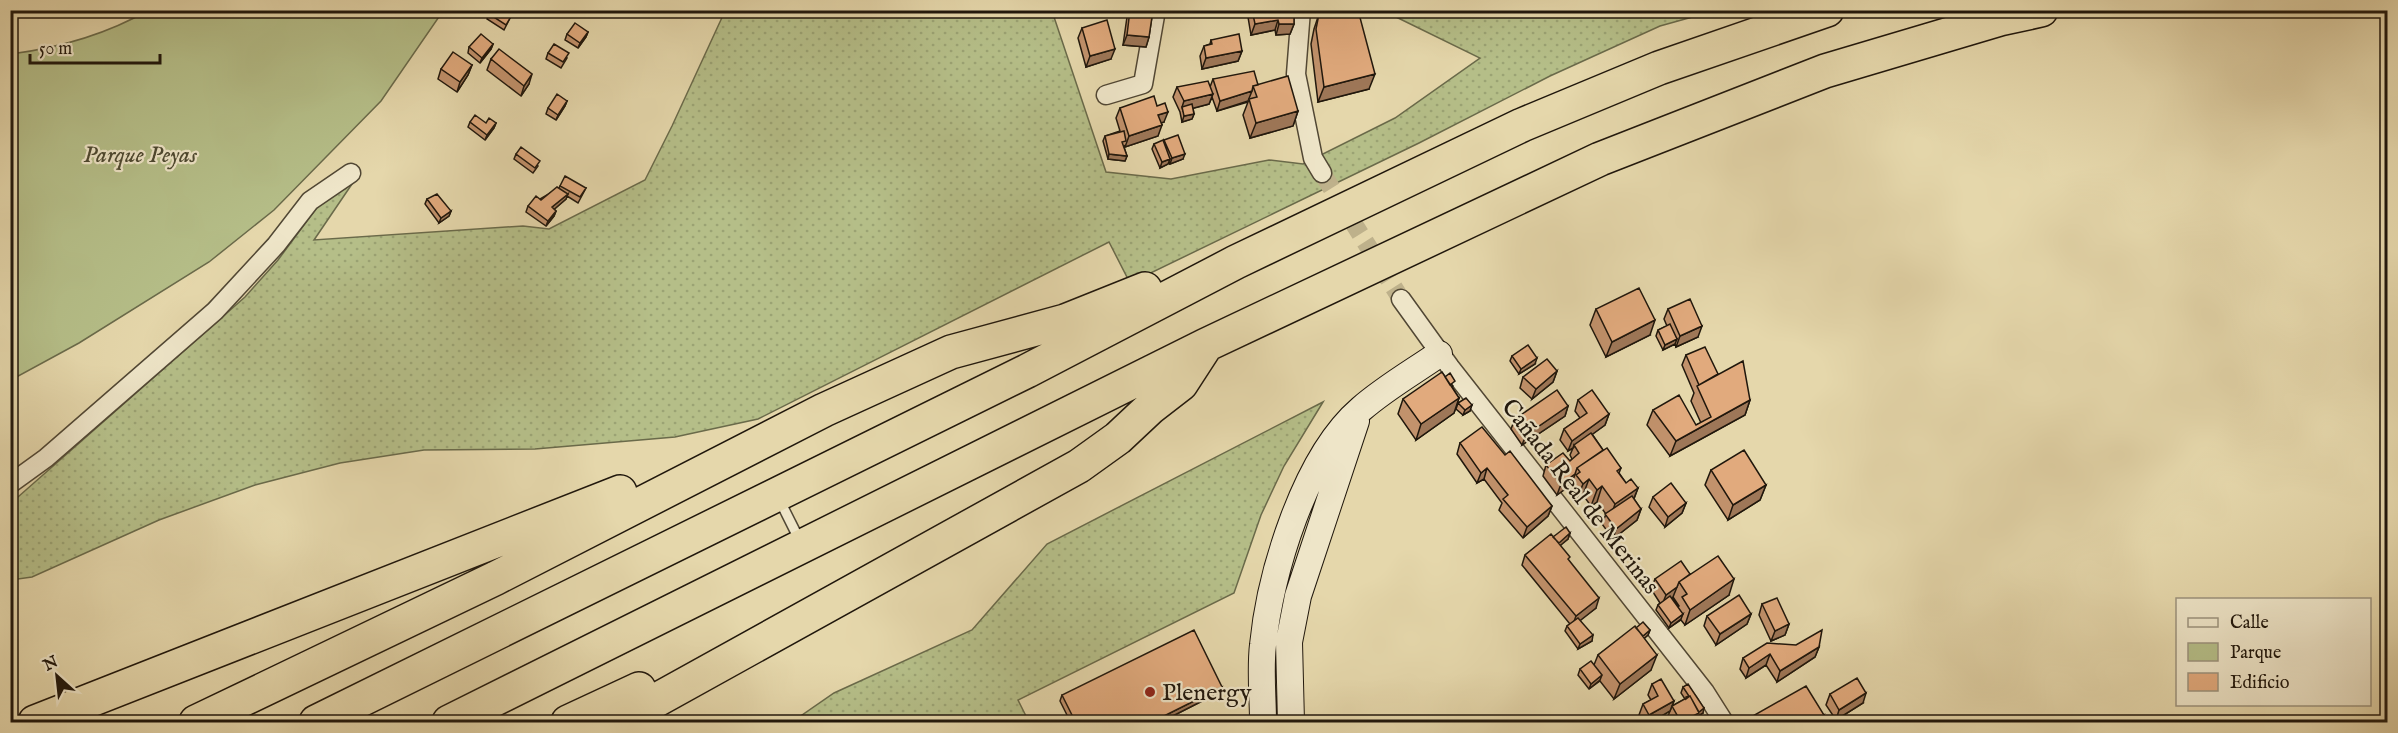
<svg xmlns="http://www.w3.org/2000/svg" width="2398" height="733" viewBox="0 0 2398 733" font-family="'IM FELL English',serif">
<defs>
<pattern id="grass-dots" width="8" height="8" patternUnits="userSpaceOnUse" patternTransform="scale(1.5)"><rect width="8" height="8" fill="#b5be88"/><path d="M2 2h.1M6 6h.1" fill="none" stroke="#9ba374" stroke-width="1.8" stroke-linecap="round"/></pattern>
</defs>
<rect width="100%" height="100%" fill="#e5d7ab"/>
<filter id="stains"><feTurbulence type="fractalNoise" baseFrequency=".00333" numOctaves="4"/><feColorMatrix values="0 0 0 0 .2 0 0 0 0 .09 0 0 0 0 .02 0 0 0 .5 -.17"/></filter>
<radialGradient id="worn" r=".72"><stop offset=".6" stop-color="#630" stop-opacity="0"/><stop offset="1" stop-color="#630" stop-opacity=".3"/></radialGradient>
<path fill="url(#grass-dots)" stroke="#6a6a4a" stroke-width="1.5" d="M725 11H1052L1106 172 1171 179 1269 160 1303 164 1395 118 1480 58 1394 16 1400 11H1714L1660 26 1550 76 1419 143 1130 283 1109 242 758 419 675 437 535 449 424 450 340 463 255 485 159 520 32 577 11 580 10 504 245 297 278 260 321 202 352 184 314 240 523 226 549 229 645 180 672 126Z
M1323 402 1284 466 1261 515 1234 593 1018 700 1029 722H792L834 693 972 630 1047 544Z"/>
<path fill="#b5be88" stroke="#6a6a4a" stroke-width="1.5" d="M149 10 443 11 381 101 274 210 209 262 79 343 11 380V54C57 48 107 34 149 10Z"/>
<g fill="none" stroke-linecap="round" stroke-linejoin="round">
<path stroke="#beb18b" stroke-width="18" stroke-dasharray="18 9" stroke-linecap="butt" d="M1322 173 1401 299"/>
<g stroke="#514734" stroke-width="12">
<path id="lane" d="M779 499 800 541"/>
</g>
<g stroke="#514734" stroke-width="21">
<path id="street" d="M1301 10 1296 74 1313 158 1322 173
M1106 95 1143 84 1156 10
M1401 299 1450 367 1705 692 1724 722
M10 484 46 458 215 311 276 245 310 201 351 173"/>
</g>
<g stroke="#20170c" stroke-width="28">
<path id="secondary" d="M1263 722C1263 697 1260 670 1263 645 1270 573 1305 457 1361 409 1385 388 1413 372 1439 354
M1291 722 1289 642 1298 596 1356 421"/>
</g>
<g stroke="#20170c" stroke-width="36">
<path id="highway" d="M35 722 620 492
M196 722 496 578 824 410 951 352 1065 321 1145 289
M316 722 1027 371 1236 262 1522 125 1659 68 1827 10
M449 722 1206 345 1600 159 1825 71 2000 19 2041 10
M568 722 639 689
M617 722 1079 466 1118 438 1150 408 1181 384 1205 347"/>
</g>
<use href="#lane" stroke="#eee5c8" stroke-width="9"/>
<use href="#street" stroke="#eee5c8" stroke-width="18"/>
<use href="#secondary" stroke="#eee5c8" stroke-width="26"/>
<use href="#highway" stroke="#e5d7ab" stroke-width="33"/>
</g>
<path fill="#c2926c" stroke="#20170c" stroke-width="1.5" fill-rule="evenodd" d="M1127 10H1153L1149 37 1146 47 1123 45 1127 17Z
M1250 10H1294V24L1290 34 1276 35 1275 30 1251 35 1248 17Z
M489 14 510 18 504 30 487 19Z
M1319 14 1369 89 1318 102 1311 44 1314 29Z
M1082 28 1111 59 1086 67 1078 38Z
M588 32 586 37 578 48 565 40 567 34Z
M1211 40 1242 51 1238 61 1202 69 1200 56 1204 46 1210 44Z
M493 44 491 49 480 63 468 53 469 47Z
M548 53 567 58 561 68 546 59Z
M491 59 529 84 521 96 487 70Z
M472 65 468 75 457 92 438 79 441 69Z
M1213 79 1258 85 1298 111 1293 126 1250 138 1243 115 1248 102 1217 111 1212 97 1209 104 1193 108 1194 114 1192 119 1182 122 1180 112 1173 97 1177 87H1210Z
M567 101 565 106 556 120 546 114 548 108Z
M1157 106 1164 122 1161 123 1158 136 1125 147V145L1124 147 1127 156 1125 161 1108 159 1103 141 1105 136 1120 131 1116 118 1120 108Z
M470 122 486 123H496L494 128 485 140 468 127Z
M1164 140 1183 159 1170 164 1169 162 1168 164 1160 168 1152 149 1154 144 1164 143Z
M516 154 538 166 533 173 514 159Z
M560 186 586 188 578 203 567 196 566 199 554 209 556 211 554 216 546 226 526 212 528 206 559 188Z
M427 199 451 211 449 216 439 223 425 204Z
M1596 309 1650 335 1606 357 1590 325Z
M1668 309 1698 337 1676 347 1675 344 1663 350 1656 336 1658 330 1667 326 1664 319Z
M1686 355 1718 374 1750 400 1745 415 1670 456 1647 425 1653 410 1696 425 1701 423 1691 401 1694 393 1682 365Z
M1512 356 1535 364 1519 374 1510 361Z
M1557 371 1553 382 1532 399 1520 388 1523 377Z
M1445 377 1453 386 1452 387 1459 398 1454 413 1416 440 1398 414 1403 399Z
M1578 400 1609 414 1605 425 1592 434 1603 450 1621 468 1619 473 1626 483 1638 488 1634 499 1641 509 1637 520 1613 539 1602 524 1606 514 1597 502 1591 506 1583 495 1577 499 1571 490 1572 484 1557 495 1543 476 1546 465 1570 461 1572 459 1570 455 1573 448 1568 451 1560 440 1564 429 1580 418 1575 411Z
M1458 403 1470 411 1463 415 1456 409Z
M1568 406 1565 416 1522 445 1511 429 1515 419Z
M1460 443 1505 455 1552 506 1548 516 1523 538 1499 510 1502 503 1484 479 1477 483 1457 454Z
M1711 470 1766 485 1760 500 1728 520 1705 485Z
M1653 497 1686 503 1682 513 1665 527 1649 507Z
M1570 533 1568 539 1560 545 1596 608 1580 620 1592 641 1578 649 1565 631 1567 626 1570 624 1522 565 1525 555 1553 537Z
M1690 574 1729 595 1685 625 1681 620 1669 628 1656 610 1658 605 1660 603 1651 589 1655 579ZM1673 597 1679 606 1678 607 1672 598Z
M1762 604 1789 624 1785 635 1771 641 1759 615Z
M1751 614 1747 624 1716 645 1704 626 1707 616Z
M1636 628 1650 630 1648 635 1644 638 1651 670 1614 699 1600 681 1589 689 1578 675 1580 669 1594 665 1598 655Z
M1819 647 1815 657 1777 682 1766 665 1746 678 1740 669 1743 658Z
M1652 684 1674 701 1670 711 1650 723H1643L1639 715 1643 704 1651 700 1648 695Z
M1683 687 1703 713 1698 716 1695 723H1672L1668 716 1672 706 1685 699 1681 693Z
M1220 692 1159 723H1071L1060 701 1062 695Z
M1830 694 1863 703 1836 720 1826 705Z
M1824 715 1821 723H1749L1751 717Z"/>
<path fill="#9e7758" stroke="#20170c" stroke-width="1.5" d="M1278 20 1275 30 1251 35 1255 24Z
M1279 24H1294L1290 34 1276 35Z
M588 32 586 37 578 48 580 43Z
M1127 35 1149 37 1146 47 1123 45Z
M493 44 491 49 480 63 482 58Z
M1115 49 1111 59 1086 67 1090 56Z
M1242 51 1238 61 1202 69 1206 58Z
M472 65 468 75 457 92 460 82Z
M532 74 529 84 521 96 524 86Z
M1375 74 1369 89 1318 102 1324 87Z
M1252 91 1248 101 1217 111 1220 101Z
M1213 94 1209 104 1183 111 1182 107 1184 101Z
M567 101 565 106 556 120 558 115Z
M1298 111 1293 126 1250 138 1256 123Z
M1168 112 1164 122 1155 125 1158 115Z
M1194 114 1192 119 1182 122 1184 116Z
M496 123 494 128 485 140 487 135Z
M1162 125 1158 136 1125 147 1129 136Z
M1109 154 1127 156 1125 161 1108 159Z
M1185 154 1183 159 1170 164 1172 158Z
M1170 159 1168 164 1160 168 1162 162Z
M568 194 566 199 550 213 552 207Z
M451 211 449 216 439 223 441 218Z
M556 211 554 216 546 226 548 221Z
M1655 320 1650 335 1606 357 1612 342Z
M1702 326 1698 337 1676 347 1680 336Z
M1677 339 1675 344 1663 350 1665 345Z
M1537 358 1535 364 1519 374 1521 369Z
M1557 371 1553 382 1532 399 1536 389Z
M1459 398 1454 413 1416 440 1421 424Z
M1750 400 1745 415 1670 456 1676 441Z
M1472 405 1470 411 1463 415 1465 410Z
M1568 406 1565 416 1522 445 1526 435Z
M1609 414 1605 425 1575 447 1574 445 1573 448 1568 451 1572 441Z
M1487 468 1484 479 1477 483 1481 473Z
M1575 474 1572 484 1557 495 1561 484Z
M1589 479 1583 495 1577 499 1583 484Z
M1766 485 1760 500 1728 520 1733 505Z
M1602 486 1597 502 1591 506 1597 490Z
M1638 488 1632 503 1610 519 1615 504Z
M1686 503 1682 513 1665 527 1668 517Z
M1552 506 1548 516 1523 538 1527 527Z
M1641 509 1637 520 1613 539 1616 529Z
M1570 533 1568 539 1555 550 1557 544Z
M1734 579 1729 595 1685 625 1690 610Z
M1677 587 1673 597 1662 605 1666 595Z
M1599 598 1596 608 1572 627 1576 616Z
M1683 614 1681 619 1669 628 1671 623Z
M1751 614 1747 624 1716 645 1720 634Z
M1789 624 1785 635 1771 641 1775 631Z
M1650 630 1648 635 1637 645 1638 640Z
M1593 635 1592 641 1578 649 1580 644Z
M1819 647 1815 657 1777 682 1780 671Z
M1770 654 1766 665 1746 678 1749 668Z
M1657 655 1651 670 1614 699 1620 684Z
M1602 675 1600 680 1589 689 1591 684Z
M1222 687 1220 692 1159 723H1150Z
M1866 693 1863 703 1836 720 1839 710Z
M1674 701 1670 711 1650 723H1646L1649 715Z
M1704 708 1703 713 1698 716 1695 723H1681Z
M1824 715 1821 723H1813Z"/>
<path fill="#e1aa7d" stroke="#20170c" stroke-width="1.5" d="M491 10H499L510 18 506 25 489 14Z
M1130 10H1153L1149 37 1127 35Z
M1252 10H1294V24H1279L1278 20 1255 24Z
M1335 10H1358L1375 74 1324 87 1316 29 1319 14Z
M1107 20 1115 49 1090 56 1082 28Z
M575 23 588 32 580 43 567 34Z
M481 34 493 44 482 58 469 47Z
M1239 34 1242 51 1206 58 1204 46 1212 44 1211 40Z
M554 44 569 53 563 62 548 53Z
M499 49 532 74 524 86 491 59Z
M453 52 472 65 460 82 441 69Z
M1254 71 1258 85 1253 86 1252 91 1220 101 1213 79Z
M1288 76 1298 111 1256 123 1249 99 1257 97 1253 86Z
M1208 81 1213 94 1184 101 1177 87Z
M557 94 567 101 558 115 548 108Z
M1154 96 1157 106 1165 103 1168 112 1158 115 1162 125 1129 136 1120 108Z
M1192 104 1194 114 1184 116 1182 107Z
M475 115 486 123 489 118 496 123 487 135 470 122Z
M1124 131 1126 141 1122 142 1127 156 1109 154 1105 136Z
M1178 135 1185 154 1172 158 1164 140Z
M1163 140 1170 159 1162 162 1154 144Z
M521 147 540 161 535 168 516 154Z
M565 176 586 188 580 197 560 186Z
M557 187 568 194 552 207 556 211 548 221 528 206 536 196 541 200Z
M437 194 451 211 441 218 427 199Z
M1639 288 1655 320 1612 342 1596 309Z
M1690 299 1702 326 1680 336 1668 309Z
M1670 324 1677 339 1665 345 1658 330Z
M1528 345 1537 358 1521 369 1512 356Z
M1705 347 1718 374 1699 385 1686 355Z
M1547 359 1557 371 1536 389 1523 377Z
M1743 361 1750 400 1676 441 1653 410 1679 395 1696 425 1711 417 1697 386Z
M1442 372 1459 398 1421 424 1403 399Z
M1450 373 1455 381 1450 385 1445 377Z
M1557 390 1568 406 1526 435 1515 419Z
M1592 390 1609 414 1572 441 1564 429 1587 413 1578 400Z
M1466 398 1472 405 1465 410 1458 403Z
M1482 427 1505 455 1510 451 1552 506 1527 527 1503 499 1508 495 1487 468 1481 473 1460 443Z
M1591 433 1603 450 1577 468 1575 474 1561 484 1546 465 1563 453 1570 461 1579 453 1574 445Z
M1607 448 1621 468 1617 471 1626 483 1631 479 1638 488 1615 504 1602 486 1597 490 1589 479 1583 484 1576 475 1580 472 1577 468Z
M1744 450 1766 485 1733 505 1711 470Z
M1671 483 1686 503 1668 517 1653 497Z
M1632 496 1641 509 1616 529 1605 514Z
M1566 527 1570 533 1559 543 1553 537Z
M1551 534 1570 557 1568 559 1599 598 1576 616 1525 555Z
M1718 556 1734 579 1690 610 1682 597 1687 594 1679 582Z
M1681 561 1690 574 1679 582 1677 587 1666 595 1655 579Z
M1739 595 1751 614 1720 634 1707 616Z
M1670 596 1683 614 1671 623 1658 605Z
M1777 598 1789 624 1775 631 1762 604Z
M1578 618 1593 635 1580 644 1567 626Z
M1643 622 1650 630 1643 636 1636 628Z
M1635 626 1657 655 1620 684 1598 655Z
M1194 630 1222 687 1150 723H1076L1062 695Z
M1822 630 1819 647 1780 671 1770 654 1749 668 1743 658 1767 643 1796 645Z
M1591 661 1602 675 1591 684 1580 669Z
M1857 678 1866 693 1839 710 1830 694Z
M1661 679 1674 701 1649 715 1643 704 1658 696 1652 684Z
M1688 684 1704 708 1699 712 1690 696 1686 699V697L1689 696 1683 687Z
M1806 686 1824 715 1813 723H1754L1751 717Z
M1690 696 1699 713 1681 722 1672 706Z"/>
<circle fill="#8f2418" stroke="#eee5c8" stroke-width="2" cx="1150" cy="692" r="6"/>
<g text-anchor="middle" stroke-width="4.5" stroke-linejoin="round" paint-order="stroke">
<g font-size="24" font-style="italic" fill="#4d4931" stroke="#eee5c8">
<text x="140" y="162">Parque Peyas</text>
</g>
<g font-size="24" fill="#20170c" stroke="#eee5c8">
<text transform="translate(1581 496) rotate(52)" y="8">Cañada Real de Merinas</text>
</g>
<g font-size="24" fill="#20170c" stroke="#eee5c8" text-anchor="start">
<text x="1162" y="700">Plenergy</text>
</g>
</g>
<rect width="2398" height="733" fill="none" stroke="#e5d7ab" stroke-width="36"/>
<rect x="12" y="12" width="2374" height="709" fill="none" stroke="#20170c" stroke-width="3"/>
<rect x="18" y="18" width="2362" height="697" fill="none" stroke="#20170c" stroke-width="1.5"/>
<rect x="2176" y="598" width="195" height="108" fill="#eee5c8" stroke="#9c937d" stroke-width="1.5"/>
<rect x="2188" y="618" width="30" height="9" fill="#eee5c8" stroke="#9c937d" stroke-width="1.5"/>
<text x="2230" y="628" font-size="18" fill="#20170c">Calle</text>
<rect x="2188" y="643" width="30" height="18" fill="#b5be88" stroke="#9c937d" stroke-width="1.5"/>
<text x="2230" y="658" font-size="18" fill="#20170c">Parque</text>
<rect x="2188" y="673" width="30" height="18" fill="#e1aa7d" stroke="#9c937d" stroke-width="1.5"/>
<text x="2230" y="688" font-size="18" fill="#20170c">Edificio</text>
<g transform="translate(57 676) rotate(333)" stroke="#eee5c8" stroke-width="4.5" paint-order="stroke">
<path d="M0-4.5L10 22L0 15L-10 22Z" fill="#20170c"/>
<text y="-9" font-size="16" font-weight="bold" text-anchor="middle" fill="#20170c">N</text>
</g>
<path d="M30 54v9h130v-9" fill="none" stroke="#20170c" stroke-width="3"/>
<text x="39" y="54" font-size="18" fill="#20170c" stroke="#eee5c8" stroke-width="4.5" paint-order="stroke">50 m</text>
<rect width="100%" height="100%" filter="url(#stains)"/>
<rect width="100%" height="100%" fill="url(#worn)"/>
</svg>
